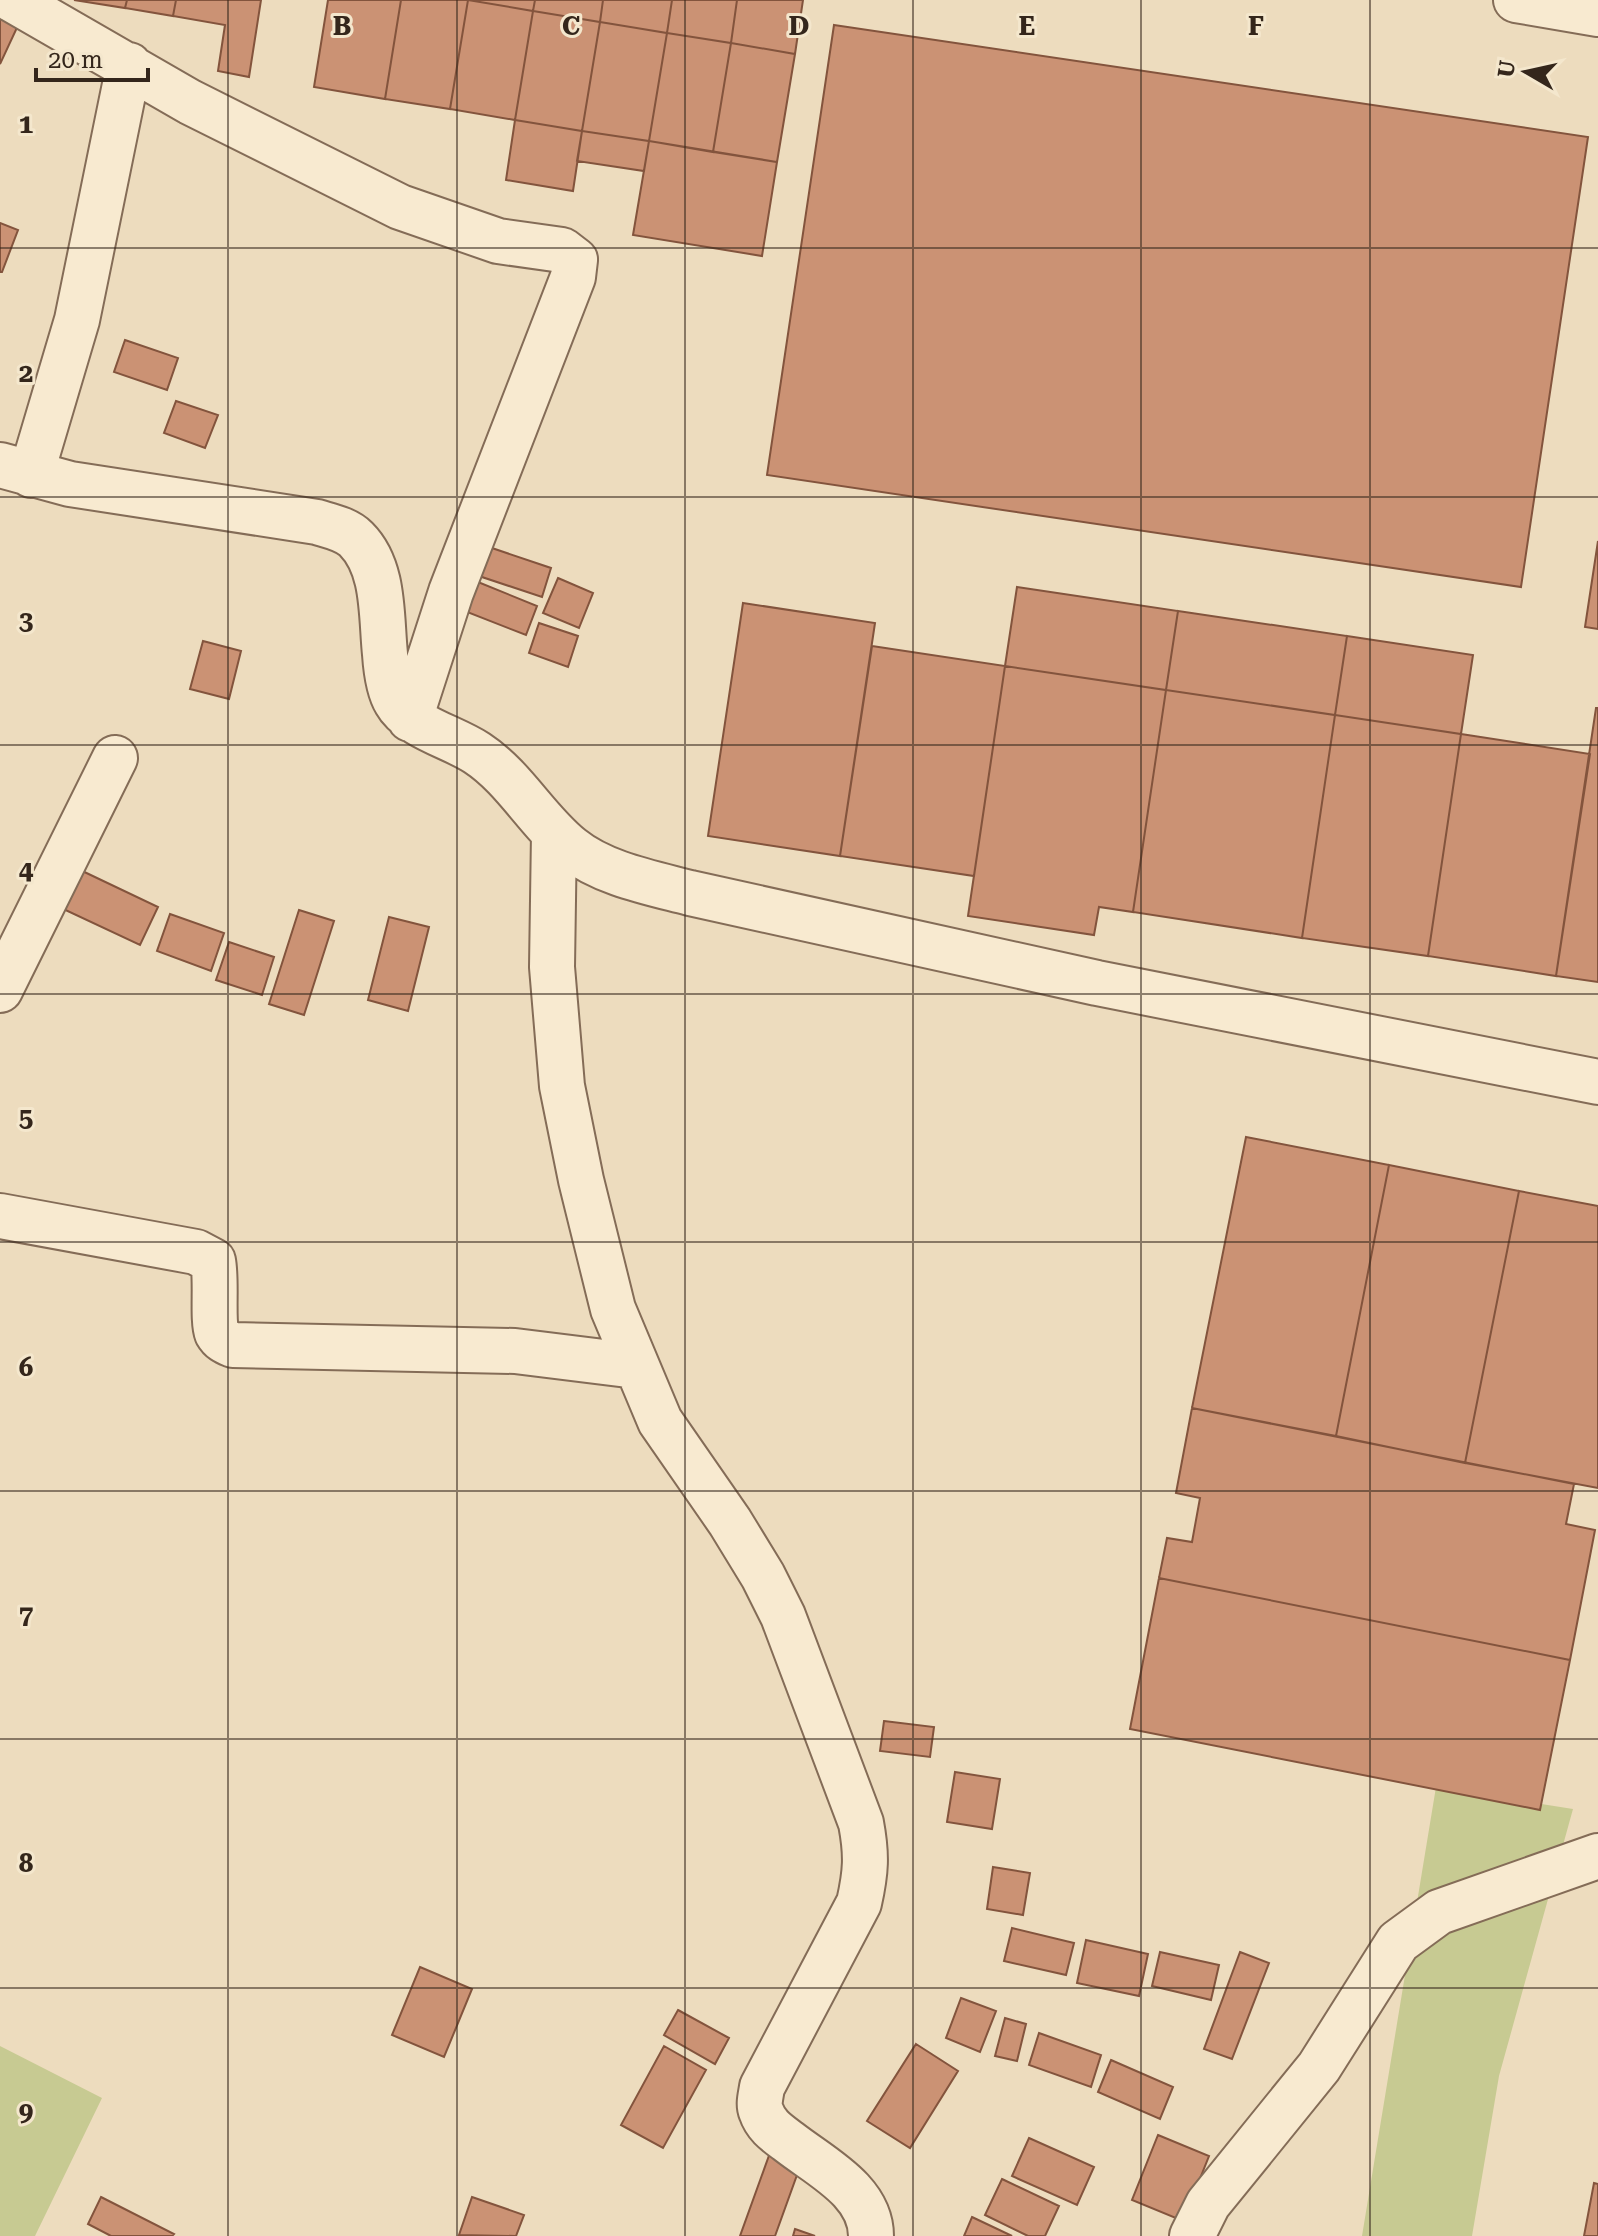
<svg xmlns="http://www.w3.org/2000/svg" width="1598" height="2236" viewBox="0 0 1598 2236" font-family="'Roboto Serif',serif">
<rect width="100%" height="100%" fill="#eddcbe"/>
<path fill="#c7ca92" d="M1436 1787 1573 1809 1499 2076 1472 2236H1362Z
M0 2046 102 2098 35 2236H0Z"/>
<path fill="#cb9274" stroke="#83543d" stroke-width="2" d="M74 0H127L125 8Z
M127 0H176L173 16 125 8Z
M176 0H261L249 77 218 71 225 25 173 16Z
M328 0H401L385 99 314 87Z
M401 0H468L450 109 385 99Z
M468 0H535L533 11Z
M468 0 533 11 515 120 450 109Z
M535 0H603L600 22 533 11Z
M603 0H672L667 33 600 22Z
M672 0H737L731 43 667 33Z
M737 0H803L795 54 731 43Z
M0 10 21 19 0 64Z
M533 11 600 22 582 131 515 120Z
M600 22 667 33 649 141 582 131Z
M834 25 1588 137 1521 587 767 475Z
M667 33 731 43 713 152 649 141Z
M731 43 795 54 777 162 713 152Z
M515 120 582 131 573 191 506 180Z
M582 131 649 141 644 171 577 161Z
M649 141 777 162 762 256 633 235Z
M0 223 18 230 2 272H0Z
M125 340 178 358 167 390 114 372Z
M176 401 218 415 205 448 164 433Z
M1598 541V629L1585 627Z
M486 546 551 568 542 597 476 575Z
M558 578 593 593 579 628 543 613Z
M473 580 537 606 526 635 462 610Z
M1017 587 1178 611 1166 690 1005 666Z
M743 603 875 623 840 856 708 836Z
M1178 611 1347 636 1335 715 1166 690Z
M539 623 578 636 568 667 529 653Z
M1347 636 1473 655 1461 734 1335 715Z
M203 641 241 651 229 699 190 689Z
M872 646 1005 666 974 876 840 856Z
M1005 666 1166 690 1133 912 1099 907 1094 935 968 916Z
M1166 690 1335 715 1302 938 1133 912Z
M1596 708H1598V982L1556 976Z
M1335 715 1461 734 1428 956 1302 938Z
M1461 734 1590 754 1556 976 1428 956Z
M76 868 158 907 140 945 59 907Z
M299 910 334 921 304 1015 269 1004Z
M170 914 224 933 211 971 157 951Z
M389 917 429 927 408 1011 368 1000Z
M229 942 274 957 262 995 216 980Z
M1246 1137 1389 1165 1336 1436 1192 1408Z
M1389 1165 1519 1191 1465 1463 1336 1436Z
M1519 1191 1598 1206V1488L1465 1463Z
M1192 1408 1574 1484 1566 1524 1595 1530 1570 1660 1159 1578 1167 1538 1192 1542 1200 1498 1176 1493Z
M1159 1578 1570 1660 1540 1810 1130 1729Z
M884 1721 934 1727 930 1757 880 1751Z
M955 1772 1000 1779 992 1829 947 1822Z
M993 1867 1030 1873 1023 1915 987 1909Z
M1012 1928 1074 1943 1066 1975 1004 1961Z
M1086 1940 1148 1954 1139 1996 1077 1983Z
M1160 1952 1219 1965 1211 2000 1152 1986Z
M1240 1952 1269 1963 1232 2059 1204 2049Z
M420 1967 472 1989 444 2057 392 2035Z
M961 1998 996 2011 980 2052 946 2038Z
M678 2010 729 2038 715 2064 664 2035Z
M1005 2018 1026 2024 1017 2061 995 2056Z
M1039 2033 1101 2055 1091 2087 1029 2065Z
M916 2044 958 2071 910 2148 867 2121Z
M664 2046 706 2070 663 2148 621 2125Z
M1111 2060 1173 2087 1160 2119 1098 2092Z
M1158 2135 1209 2156 1183 2221 1132 2200Z
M1029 2138 1094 2167 1077 2205 1012 2176Z
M771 2150 802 2161 775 2236H740Z
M1002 2179 1059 2206 1045 2236H1028L985 2215Z
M1594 2183 1598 2184V2236H1584Z
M101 2197 174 2234 172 2236H111L88 2224Z
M472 2197 524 2215 516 2236 459 2235Z
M972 2217 1012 2236H964Z
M795 2229 815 2236H793Z"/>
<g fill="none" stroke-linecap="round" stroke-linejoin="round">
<g stroke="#846c57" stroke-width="48">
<path id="minor" d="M13 0 190 102 400 207 498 241 562 250 575 260 573 277 451 592 410 719
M1516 0 1598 14
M0 465 70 484 317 522C330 526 346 529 356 539 385 568 381 616 385 654 386 669 388 689 396 702 410 727 453 737 477 753 515 778 536 820 571 848 603 874 652 883 690 893L1097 983 1598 1082
M31 475 77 320 129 65
M554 833 552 967 562 1086 581 1180 613 1309 660 1421 730 1522 763 1576 783 1616 861 1823C867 1855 866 1872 859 1903L762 2087C761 2095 758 2104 761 2111 766 2126 777 2133 789 2142 821 2167 871 2191 871 2236
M0 990 115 758
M0 1216 196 1252 213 1261C217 1280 212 1320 217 1333 221 1340 226 1342 233 1345L515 1351 636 1366
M1192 2236 1208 2204 1319 2067 1398 1942 1439 1912 1598 1856"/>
</g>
<use href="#minor" stroke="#f8ead0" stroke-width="44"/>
</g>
<path fill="none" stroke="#34261b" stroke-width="2" stroke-opacity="0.55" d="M228 0V2236M457 0V2236M685 0V2236M913 0V2236M1141 0V2236M1370 0V2236M0 248H1598M0 497H1598M0 745H1598M0 994H1598M0 1242H1598M0 1491H1598M0 1739H1598M0 1988H1598"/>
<g font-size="26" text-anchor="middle" font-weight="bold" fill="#34261b" stroke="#f4e7cd" stroke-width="6" stroke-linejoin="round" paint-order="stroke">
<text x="342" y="35">B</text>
<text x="571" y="35">C</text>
<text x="799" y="35">D</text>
<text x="1027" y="35">E</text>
<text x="1256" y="35">F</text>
<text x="26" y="133">1</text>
<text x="26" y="382">2</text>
<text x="26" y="630">3</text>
<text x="26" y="879">4</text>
<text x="26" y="1127">5</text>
<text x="26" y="1376">6</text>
<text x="26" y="1624">7</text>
<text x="26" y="1872">8</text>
<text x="26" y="2121">9</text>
</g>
<g transform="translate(1526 72) rotate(279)" stroke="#f4e7cd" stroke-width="6" paint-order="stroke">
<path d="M0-6L14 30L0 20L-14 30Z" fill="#34261b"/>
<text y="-12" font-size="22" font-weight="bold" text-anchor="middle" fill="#34261b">U</text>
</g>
<path d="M36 68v12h112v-12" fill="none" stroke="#34261b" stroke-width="4"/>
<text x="48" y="68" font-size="24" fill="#34261b" stroke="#f4e7cd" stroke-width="6" paint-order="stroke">20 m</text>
</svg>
